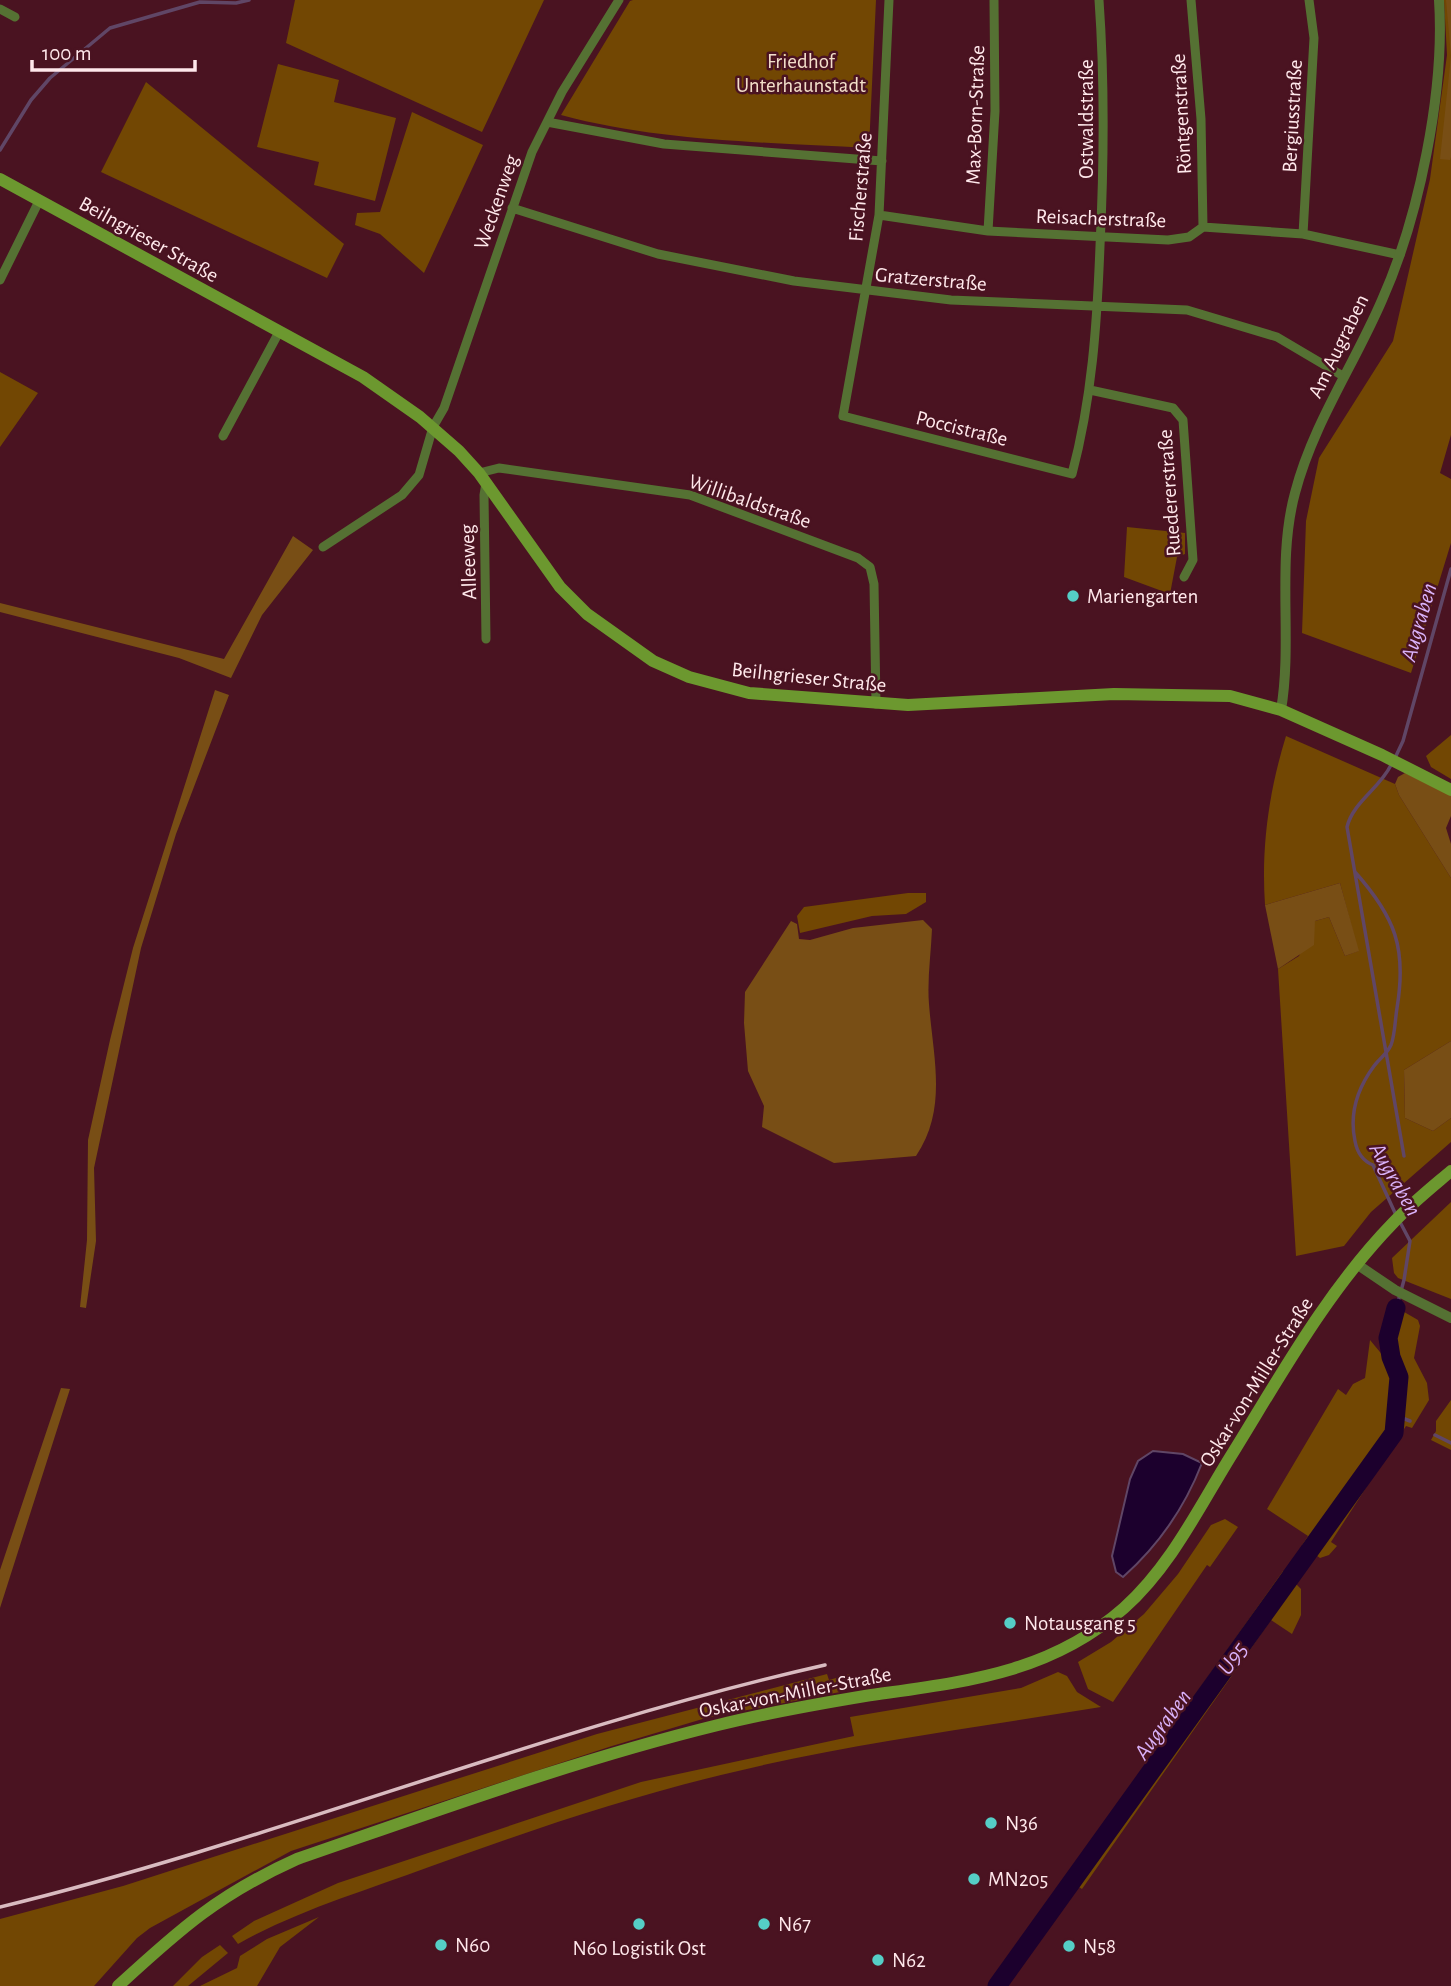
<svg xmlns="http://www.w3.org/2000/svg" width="1451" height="1986" viewBox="0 0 1451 1986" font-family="'Alegreya Sans',sans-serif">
<rect width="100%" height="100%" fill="#4a1321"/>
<path fill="#724703" d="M295 0H544L482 132 286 43Z
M633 0H876L869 148C767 142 661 142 561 115L630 1Z
M1444 0H1451V435L1440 473 1451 479V543L1411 673 1302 633 1306 521 1319 458 1393 341 1430 179 1447 55Z
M278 64 339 80 334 102 396 118 375 201 314 185 319 162 257 147Z
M146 82 344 244 327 278 101 172Z
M412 112 483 145 424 273 380 234 355 225 357 213 380 212Z
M0 372 38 393 0 447Z
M1127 527 1185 533V554L1177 557 1170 594 1124 577Z
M1451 735V779L1431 767 1426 756Z
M1286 736 1395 784 1399 795 1451 878V1041L1404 1070 1405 1118 1433 1131 1451 1118V1142L1371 1212 1344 1246 1296 1256 1278 969 1299 956 1315 921 1329 917 1345 956 1358 951 1340 883 1265 905C1261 847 1269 791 1286 736Z
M908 893H926V902L906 914 872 916 800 933 797 916 804 907Z
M1451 1202V1299L1398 1278 1394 1273 1392 1258Z
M1399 1309 1418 1320 1420 1326 1414 1358 1427 1383 1429 1400 1412 1428 1406 1426 1331 1542 1337 1546 1329 1555 1320 1558 1302 1545 1308 1536 1267 1509 1338 1389 1346 1395 1353 1384 1365 1378 1370 1340 1399 1375 1391 1337Z
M1451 1400V1450L1431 1440 1436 1431V1421Z
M1225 1519 1238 1527 1210 1567 1207 1565 1113 1702 1088 1689 1078 1662 1111 1642 1144 1614 1178 1574 1211 1525Z
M1283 1571 1301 1589V1615L1292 1634 1271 1620 1082 1889 1074 1884 1068 1892 1059 1886Z
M1058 1672 1067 1676 1077 1692 1101 1707C974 1728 846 1744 721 1775 622 1799 525 1832 429 1867 365 1891 298 1910 238 1944L232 1936 254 1921 338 1883 641 1782 854 1736 850 1717 1021 1688Z
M827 1674 829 1680 850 1674 848 1685 840 1692 706 1718 612 1746 291 1851 150 1928 137 1938 94 1986H0V1919L123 1886 597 1734Z
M319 1917 280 1947 257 1986H200L237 1968 240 1956 267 1939Z
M220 1945 228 1953 188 1986H173L202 1957Z"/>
<path fill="#784e15" d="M1446 0H1451V157L1450 160 1440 159 1451 56Z
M293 536 313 550 262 615 231 678 179 658 0 612V603L224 659Z
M215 690 229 695 176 834 141 948 94 1168 96 1241 86 1308 80 1307 87 1240 88 1140 110 1040 133 948Z
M1405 773 1451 795V816L1446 828 1451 844V878L1399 795 1395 784 1398 777Z
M1340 883 1359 951 1345 956 1329 917 1315 921 1314 945 1278 969 1265 905Z
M923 920 932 929C931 954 927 980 929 1004 933 1057 948 1109 916 1156L834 1163 762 1127 764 1106 748 1071 744 1023 745 992 791 921 797 924 799 939 810 940 853 928Z
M1451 1041V1118L1433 1131 1405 1118 1404 1070Z
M61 1388 70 1389 0 1608V1570Z"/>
<path fill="#1c002d" stroke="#604666" stroke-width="2" d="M1153 1451 1183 1454 1202 1463C1185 1507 1158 1546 1123 1577L1116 1572 1112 1556 1130 1479 1138 1461Z"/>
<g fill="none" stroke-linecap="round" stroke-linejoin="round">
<path stroke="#604666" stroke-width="3.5" d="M0 150 31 100 50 78 110 28 200 2 236 3 249 0
M1395 758 1403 741 1451 569
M1391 765C1380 788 1353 802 1347 827L1404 1156
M1355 872C1395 917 1407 948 1397 1008 1395 1020 1395 1035 1391 1045 1387 1054 1379 1059 1374 1066 1357 1089 1349 1113 1355 1141 1357 1152 1363 1161 1373 1165L1396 1215
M1397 1416 1410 1421
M1435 1435 1451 1443
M1309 1550 1394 1433 1399 1377 1391 1357 1388 1338 1404 1280 1410 1241 1400 1222
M1062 1892 1290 1576"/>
<path stroke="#1c002d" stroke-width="19" d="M997 1986 1394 1433 1399 1377 1391 1357 1388 1338 1396 1308"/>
<path stroke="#557133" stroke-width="9" d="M889 0 879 215 843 416 1072 474C1092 399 1097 324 1100 246 1104 164 1105 83 1099 0
M1191 0 1201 119 1203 227
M0 9 15 17
M547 122 664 144 882 161
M512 208 658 254 794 281 951 300 1187 310 1277 337 1343 376
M879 215 988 231 1168 240 1189 237 1203 227 1303 234 1400 255
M988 231 995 111 994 0
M1303 234 1314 38 1309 0
M0 280 39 201
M1090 390 1173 408 1183 420 1193 560 1184 577
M223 436 279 332
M479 473 499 468 690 495 858 558 870 567 874 584 876 704
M323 547 402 495 419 475 433 427 444 408 532 152 562 92 619 0
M486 639 484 495 486 483"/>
<path stroke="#557133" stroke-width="10" d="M1281 710C1293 639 1276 563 1295 493 1313 424 1354 365 1382 300 1419 217 1445 91 1439 0
M1358 1265 1395 1290 1451 1318"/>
<path stroke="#6c982f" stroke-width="12" d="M0 179 363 377 420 417 459 451 479 473 560 587 587 614 653 661 689 677 749 693 908 705 1114 694 1230 696 1281 710 1382 755 1451 790
M118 1986C180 1929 219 1894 297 1859 436 1811 575 1760 718 1725 766 1713 817 1704 865 1696 961 1682 1048 1675 1124 1608 1172 1565 1200 1505 1234 1451 1282 1373 1328 1290 1393 1223 1411 1204 1431 1188 1451 1171"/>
<path stroke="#d9bbc0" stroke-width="3.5" d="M0 1907C279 1839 545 1728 825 1665"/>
</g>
<g fill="#55cec6" stroke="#4a1321" stroke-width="2.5">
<circle cx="1073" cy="596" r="7"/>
<circle cx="1010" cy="1623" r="7"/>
<circle cx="991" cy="1823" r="7"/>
<circle cx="974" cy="1879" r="7"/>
<circle cx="639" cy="1924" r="7"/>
<circle cx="764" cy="1924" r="7"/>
<circle cx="441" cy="1945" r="7"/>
<circle cx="1069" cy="1946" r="7"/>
<circle cx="878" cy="1960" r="7"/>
</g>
<g text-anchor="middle" stroke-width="5" stroke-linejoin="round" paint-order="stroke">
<g font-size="21" fill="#f2dec9" stroke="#4a1321">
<text x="801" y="68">Friedhof<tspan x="801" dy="24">Unterhaunstadt</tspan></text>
</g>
<g font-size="21" fill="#ffe8eb" stroke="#4a1321">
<text transform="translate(1181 114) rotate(-93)" y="7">Röntgenstraße</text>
<text transform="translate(975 115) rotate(-88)" y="7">Max-Born-Straße</text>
<text transform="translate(1292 116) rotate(-87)" y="7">Bergiusstraße</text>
<text transform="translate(1086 119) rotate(-90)" y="7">Ostwaldstraße</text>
<text transform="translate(860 187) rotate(-85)" y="7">Fischerstraße</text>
<text transform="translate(496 202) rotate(-71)" y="7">Weckenweg</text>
<text transform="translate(1101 218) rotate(2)" y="7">Reisacherstraße</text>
<text transform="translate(149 239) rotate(29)" y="7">Beilngrieser Straße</text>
<text transform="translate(931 279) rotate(5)" y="7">Gratzerstraße</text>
<text transform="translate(1338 346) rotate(-64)" y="7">Am Augraben</text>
<text transform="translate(962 428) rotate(14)" y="7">Poccistraße</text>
<text transform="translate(1169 493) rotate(-94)" y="7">Ruedererstraße</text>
<text transform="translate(750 501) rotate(19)" y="7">Willibaldstraße</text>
<text transform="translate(468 562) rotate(-92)" y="7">Alleeweg</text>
<text transform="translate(809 677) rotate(6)" y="7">Beilngrieser Straße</text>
<text transform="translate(1256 1382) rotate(-58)" y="7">Oskar-von-Miller-Straße</text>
<text transform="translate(795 1692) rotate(-11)" y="7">Oskar-von-Miller-Straße</text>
</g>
<g font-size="21" fill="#ffe8eb" stroke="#4a1321" text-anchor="start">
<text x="1087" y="603">Mariengarten</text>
<text x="1024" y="1630">Notausgang 5</text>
<text x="1005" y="1830">N36</text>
<text x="988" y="1886">MN205</text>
<text x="778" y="1931">N67</text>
<text x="455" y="1952">N60</text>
<text x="1083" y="1953">N58</text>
<text x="639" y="1955" text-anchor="middle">N60 Logistik Ost</text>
<text x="892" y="1967">N62</text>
</g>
<g font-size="23" font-style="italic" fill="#dab2fa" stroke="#4a1321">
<text transform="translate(1418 622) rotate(-74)" y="8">Augraben</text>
<text transform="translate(1396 1179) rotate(60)" y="8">Augraben</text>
<text transform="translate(1232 1658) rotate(-54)" y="8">U95</text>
<text transform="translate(1162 1724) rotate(-54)" y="8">Augraben</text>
</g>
</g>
<path d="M32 60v10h163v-10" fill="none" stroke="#ffe8eb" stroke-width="3.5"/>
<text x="42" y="60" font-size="21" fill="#ffe8eb" stroke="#4a1321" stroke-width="5" paint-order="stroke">100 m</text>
</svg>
